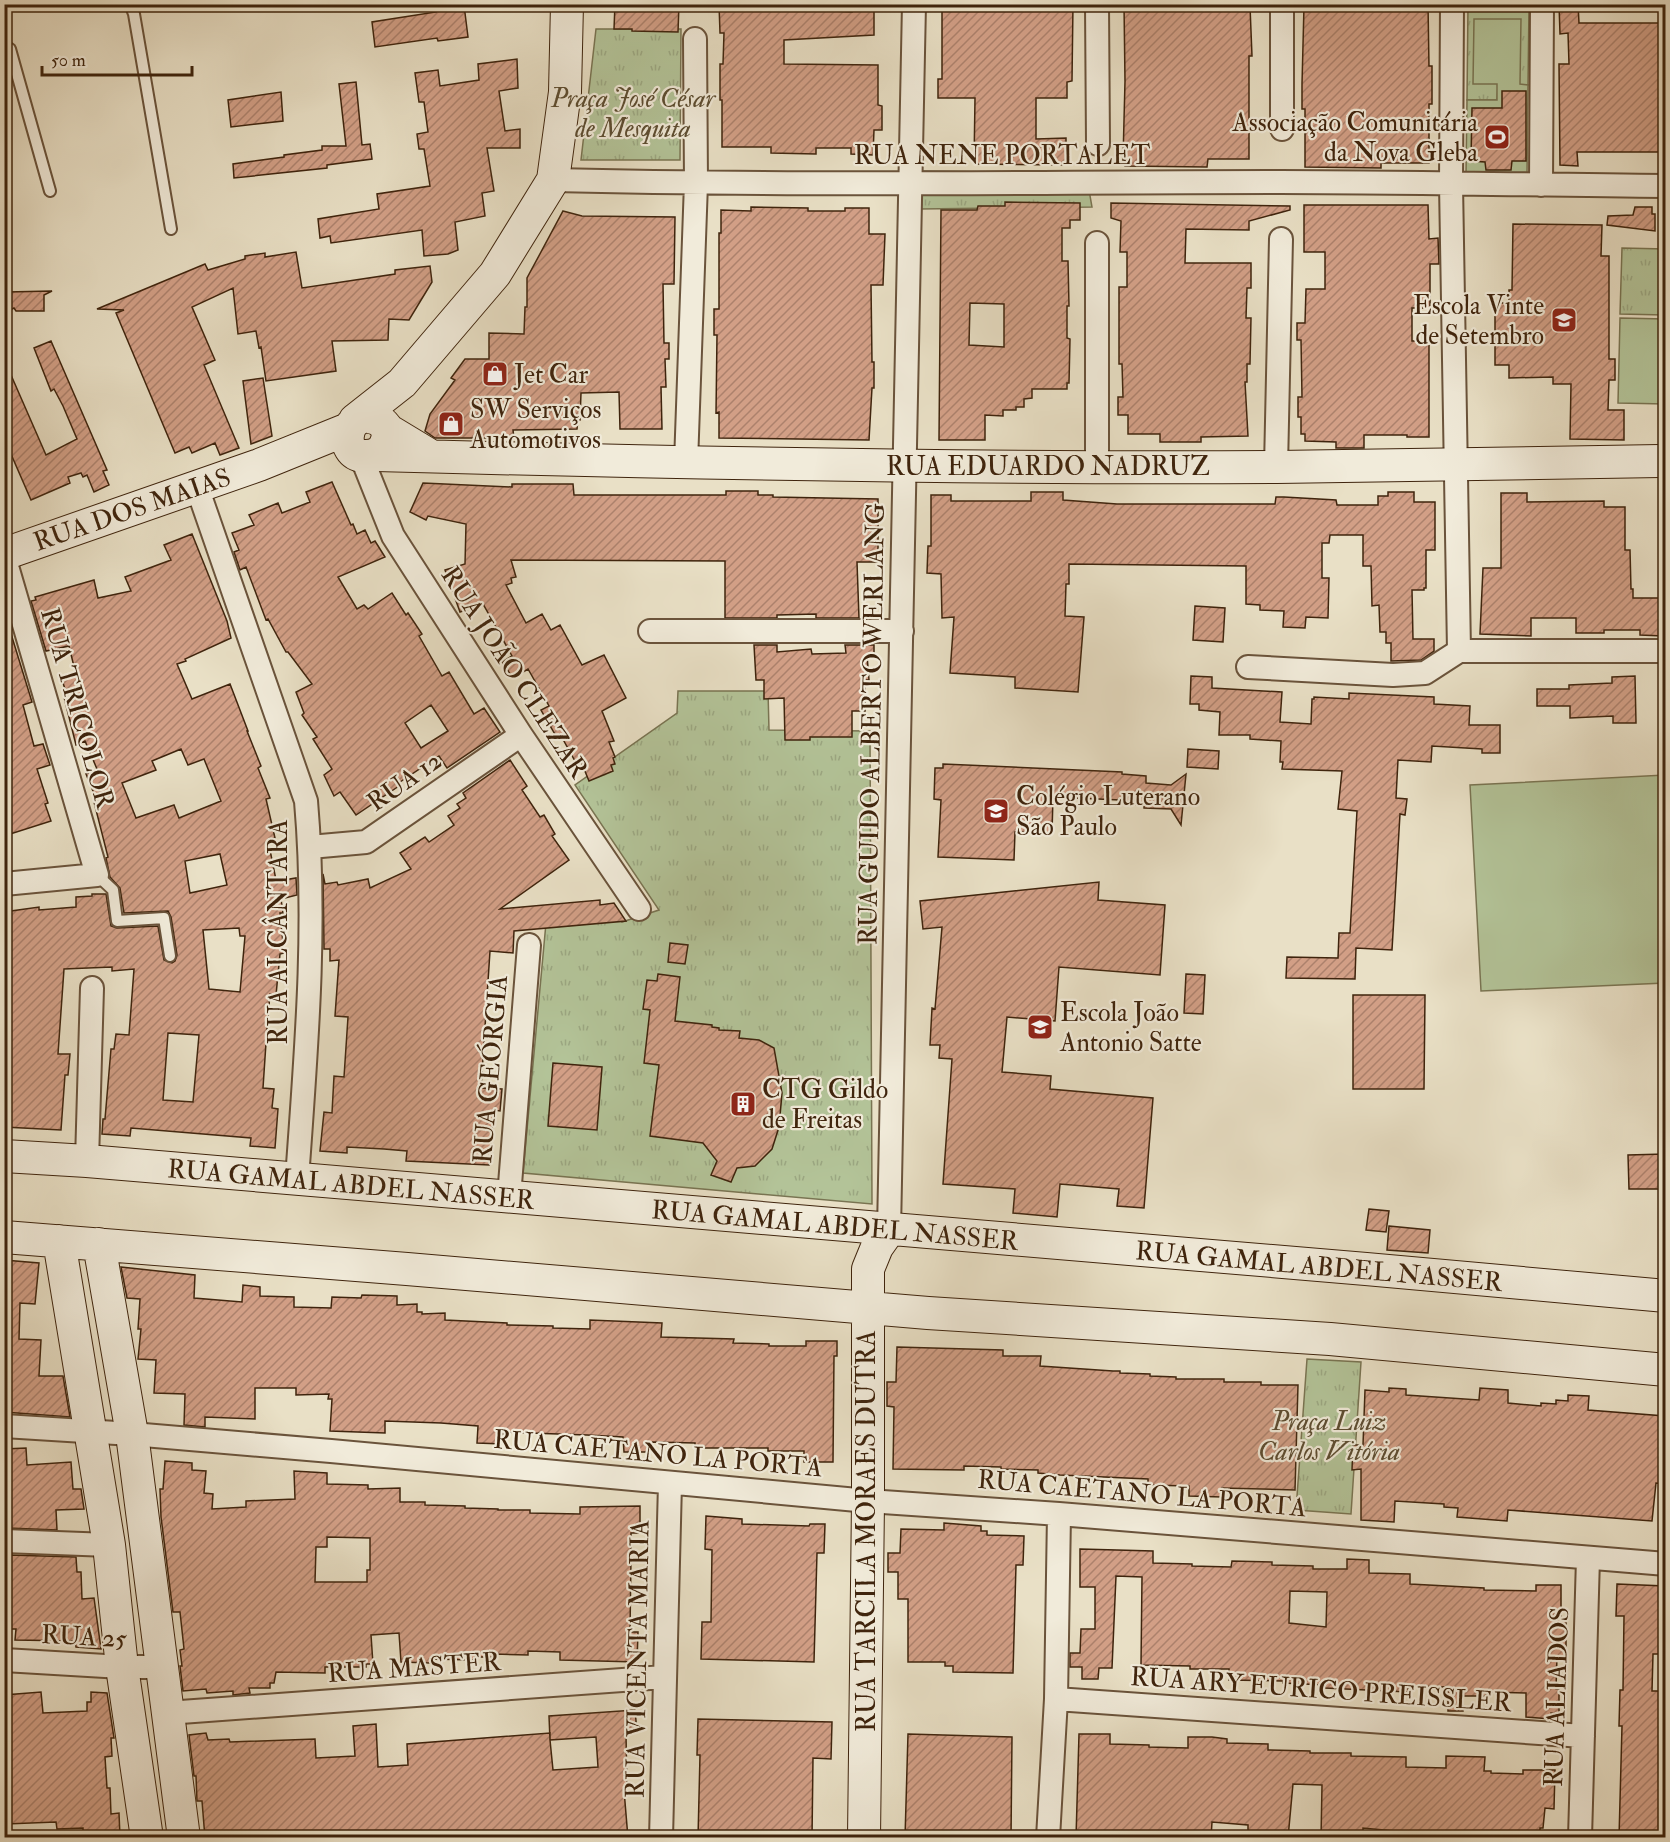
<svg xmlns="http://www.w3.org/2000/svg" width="1670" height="1842" viewBox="0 0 1670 1842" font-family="'IM FELL Double Pica',serif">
<defs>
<pattern id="grass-tufts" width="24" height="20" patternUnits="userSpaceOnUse" patternTransform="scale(1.5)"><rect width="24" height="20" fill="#b3c398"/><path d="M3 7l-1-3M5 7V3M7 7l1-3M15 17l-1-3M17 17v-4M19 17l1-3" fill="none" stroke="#9ba782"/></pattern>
<pattern id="building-hatch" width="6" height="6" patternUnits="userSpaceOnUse" patternTransform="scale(1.5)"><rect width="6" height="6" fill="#d29f86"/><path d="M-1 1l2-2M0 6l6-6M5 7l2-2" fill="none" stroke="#ac816c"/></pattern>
</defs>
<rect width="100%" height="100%" fill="#e9e0c6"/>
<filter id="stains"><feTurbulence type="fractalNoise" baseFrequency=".00333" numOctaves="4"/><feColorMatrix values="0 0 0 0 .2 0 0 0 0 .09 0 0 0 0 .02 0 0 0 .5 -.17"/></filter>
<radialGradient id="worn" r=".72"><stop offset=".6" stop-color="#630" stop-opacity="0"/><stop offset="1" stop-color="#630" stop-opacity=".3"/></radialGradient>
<path fill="url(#grass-tufts)" stroke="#797452" stroke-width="1.5" d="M1468 5H1529L1528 85 1498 84 1497 100H1467Z
M596 29H681L680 160H581Z
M918 171 1086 173 1092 207 920 209Z
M1622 248 1665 249V315L1620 314Z
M678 691H768L769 730 870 731 872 1204 523 1173 546 923 618 910 622 922 659 910 575 785 677 713Z
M1307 1359 1361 1362 1351 1514 1296 1510Z"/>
<path fill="#b3c398" stroke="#797452" stroke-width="1.5" d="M1474 19H1521L1520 84 1528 85 1527 175 1466 174 1467 100H1497V84H1473Z
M1620 318 1665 319V404L1618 403Z
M1665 775V983L1481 991 1470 785Z"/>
<path fill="url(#building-hatch)" stroke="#3f240d" stroke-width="1.5" fill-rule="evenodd" d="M615 4H679L678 32 632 31V29H614Z
M719 4H771V7H812V10L852 12V4H874V35L784 40V64L878 65V105L882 106V130H874L873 155 851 154V148H816V154L771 153V147H722V100H720V64H723L724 33H720Z
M942 4H1073L1072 81 1067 82V98H1036V139L1066 138V165L974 164 975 98H938V79H942Z
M1124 4 1250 6 1252 56H1249V159H1208L1207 167 1125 166V160H1123L1125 81Z
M1324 4H1428L1429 66H1432V104H1429V163H1381V168L1305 167V109H1302V84L1304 6H1324Z
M1559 4H1578L1579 23H1665V152H1577L1578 166 1560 165 1559 64H1569L1568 33 1560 34Z
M464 5 468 37 438 41 437 38 375 47 372 22 436 12 435 9Z
M517 59 518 88 499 91 505 131 520 129V148H487L494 191 482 193 485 216 455 222 458 250 448 254 424 256 422 230 331 243 330 236 320 238 318 219 379 209 377 194 430 186 424 149H419L417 134 428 132 424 102H419L415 73 438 70 440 86 479 80 478 64Z
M356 82 362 145 370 144 372 159 327 165V168L234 178 233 164 284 157V155L322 150V146H346L339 84Z
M1502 91H1526V161H1512L1511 170H1486L1485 162 1471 161 1472 108H1502Z
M281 92 283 121 231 127 228 100Z
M1005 202 1080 203V220H1070V228H1062V261H1068L1069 306H1067V338L1070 339 1069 383H1067V389H1032V398L1024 399V407H1016V410H1003V416L985 415V440H939L941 210H977L978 206H1005ZM970 303 1004 304V347L969 345Z
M1111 203 1290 206V210L1249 221V230L1186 229 1185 263H1251V288H1247L1246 318H1251L1250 364H1247V382H1245L1248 436 1201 437V442H1160V434H1128V415H1118V397H1123L1122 364H1119V287H1127V252H1120L1121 221 1111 218Z
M1304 205H1428L1429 239 1438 238 1439 264H1430V308H1412V341H1429V437H1407V435H1364V448H1336V442L1305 441V434H1301V417H1298V397H1302L1301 340H1297V323H1305L1306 289H1325V252H1304Z
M751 207 808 208V211H845V208H869V234H885L883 285H871L872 362H874V388H872L869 440 719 438V412L716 413 717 335H714V309H719V233H721V210L751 211Z
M1635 207H1652V214H1655V231L1607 225 1608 216 1633 215Z
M563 211 582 216 675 217 674 284H663L664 343H669V359H665L666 387H661L662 429H620L619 392 581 393 580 420H578L577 429 513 430 514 438H435L425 431 430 414 455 380 451 378 465 359H489V333L524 334 525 307H527V278Z
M1513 224 1602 225 1601 256H1609V359H1615V380H1609L1608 410H1624V440L1570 439 1571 384H1553V377L1509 378V365H1495V303H1509V290H1512Z
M296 252 302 288 395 274V270L430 266 432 282 409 320 389 319 388 340 332 341 336 371 266 381 261 347 259 348 256 331 238 334 233 288 192 307 215 360 204 365 239 448 220 455 215 443 192 453 189 447 175 453 116 313 124 310 97 309 205 264 208 270 245 259V256L265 253V257Z
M52 291 44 295V311H16L14 308 8 311 7 292Z
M51 341 107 470 103 471 109 485 94 492 87 475 83 477 81 473 68 477 70 483 31 500 4 438V359L46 455 77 439 63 406 54 389 51 391 34 348Z
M263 378 272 436 251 444 243 381Z
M332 482 351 525 353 524 357 534 365 530 371 543 375 541 385 557 338 577 357 609 364 605 368 609 392 593 406 615 408 613 422 634 419 636 442 676 449 672 474 714 484 708 500 732 447 768 439 756 397 784 399 786 356 815 340 792 334 796 324 775 332 769 313 739 317 737 302 715 304 713 296 692 312 684 288 652H286L268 619 266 620 246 567 240 570 234 552 239 550 232 533 254 525 249 515 278 503 282 513 310 502 306 492ZM431 705 448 731 421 748 405 723Z
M423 483 512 487V484H573L574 495H726V491H758V495H773V497L878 499V562H857L859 618H816V614L777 615V618H725V561L511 560 516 577 511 578 512 583 506 585 526 623 542 614 551 630 560 625 582 665 604 655 626 698 602 711 614 741 609 742 615 757 613 758 615 764 611 765 613 771 589 781 580 759 575 761 560 734 556 736 541 710 549 706 528 669 513 678 502 662 512 656 483 604 460 612 445 570 465 564 466 524 428 516 426 520 410 512Z
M1031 492H1063V500L1117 504H1275L1276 497H1284L1336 500 1337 505H1378V496H1388V492H1414V502H1435V550H1426V588H1424V590H1412L1413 639H1434V651L1421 660 1391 661V643H1386V632H1380L1379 605 1372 606 1371 566H1363V535H1330L1329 543H1322V578H1329L1328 618 1306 617 1305 628 1283 627 1284 611 1260 610V605L1246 604V566L1069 564V584H1066L1065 616 1084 617 1078 692 1015 688V677L950 673 954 617 942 618 941 574 927 573 928 546H931V495H951V501H1031Z
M1501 493H1527V502L1604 501V507H1625V550H1630L1631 589H1633V598H1663V636L1640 635V630H1604V633H1576V618H1531V636L1480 634 1483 568H1501Z
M192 534 227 621 231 638 185 659 186 661 177 664 192 699 230 684 248 731H247L261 766 258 768 270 798 266 799 275 838 268 840 276 880 278 881 296 878 297 895 281 899 283 913H280L284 953 280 954 276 995 270 994 267 1028 263 1088 274 1089 272 1108 278 1109 275 1148 250 1146 251 1138 131 1128 130 1136 102 1134 103 1119H105L111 1049H114L116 1034 129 1035 134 969 112 971V967L64 969 58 1054H70L68 1075H65L61 1130 4 1127V1049H7L10 1017 4 1016V912L39 907V910L76 907V897L92 896V894H106L111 926 117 928 158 926 164 960 172 963 175 961 177 955 171 917 168 911 124 913 120 888 110 877 106 858 108 857 94 802 97 801 86 774 97 769 85 741 76 745 63 693 66 692 62 680 76 675 69 646 46 651 31 601 36 600 35 597 94 580 98 598 131 591 125 577 171 560 164 545ZM181 749 188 765 204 759 221 801 179 818 174 805 136 818 122 783 156 770 152 761ZM220 854 227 885 190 893 185 861ZM239 928 240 936H245L240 992 209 989 203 930ZM168 1033 199 1035 193 1102 163 1100Z
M1195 606 1225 608 1223 642 1193 640Z
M4 611 32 702 23 705 34 746 43 744 50 765 37 769 48 803 45 804 51 821 4 836Z
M754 645H777V652L811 649 812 654 846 653 845 645H874V655H867L869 680H865V711H852V737H810V740H785L784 698 764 699V680H756Z
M1191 676 1212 677V688L1282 692 1280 722 1311 724 1312 699H1314V697L1349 699V693L1434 697V704L1470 706 1469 725H1500V753H1482V749L1432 746 1431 762 1398 760 1396 798 1407 799 1405 815 1400 814 1392 950 1356 948 1355 979 1286 978 1287 957 1338 958 1339 933H1350L1357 811 1338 809 1342 771 1282 769 1283 762H1280L1281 741 1250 739V735H1219L1220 712 1199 710V704H1190Z
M1635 676 1636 723H1613V716L1570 718V706H1537V689H1569V685L1612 683V677Z
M1188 749 1219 751 1218 769 1187 767Z
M510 760 527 786 522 790 540 817 544 815 555 834 552 836 569 860 500 909 600 900V905L614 903 626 921 514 931 513 953 490 951 481 1088 502 1089 500 1111 494 1110 489 1165 406 1161 407 1151 384 1149 347 1147V1153L320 1151 324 1112 332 1113 334 1076 344 1077 348 1017 335 1016 339 960 330 961V949H324L323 874 325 884 337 882 338 885 368 879 370 888 411 869 400 853 425 837 429 842 454 825 448 816 460 808 457 804 466 798 463 793Z
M943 764 1122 772V774L1146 776V783L1171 785 1186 774 1181 825 1171 809 1144 808V805L1120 804V800L1053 797 1052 833 1015 832 1014 860 938 857 941 800 934 799 935 768H943Z
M1099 882 1098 900 1165 905 1160 975 1059 967 1055 1021 1007 1017 1002 1072 1051 1076 1050 1089 1153 1098 1144 1208 1117 1206 1119 1189 1060 1184 1057 1217 1013 1213 1015 1189 943 1184 952 1059 939 1058 940 1045H930L932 1008 935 1009 942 927 923 929 920 901Z
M670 943 688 945 685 964 668 962Z
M658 974 680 977 675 1021 712 1025V1027L719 1028V1030L740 1031 739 1038 759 1040 774 1048 782 1093 779 1127 772 1149 755 1166 737 1168 731 1182 711 1175 717 1161 703 1143 650 1136 659 1065 644 1063 650 1010 643 1009 647 980 657 981Z
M1186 974 1205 975 1203 1014 1184 1013Z
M1353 995H1425L1424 1089H1353Z
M553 1063 602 1067 597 1130 548 1126Z
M1665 1154V1189H1629L1628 1155Z
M1369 1209 1389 1211 1386 1232 1366 1230Z
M1389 1226 1430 1230 1428 1253 1387 1250Z
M4 1260 39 1263 35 1304 20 1303 19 1339 41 1340 39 1376H63L70 1417 4 1412Z
M121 1267 195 1275 194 1298 242 1302 243 1285 260 1287V1296L294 1297V1307L331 1308 332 1297 361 1298 362 1295 397 1296V1305L417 1304V1312H422V1314L445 1313V1320L507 1323V1325L553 1326V1328L590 1329V1320L662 1323 661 1337 734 1339 733 1343 769 1344V1346H806V1341H837V1356H834L833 1462H804V1451H768V1448H695V1443L652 1442V1452H624L623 1437 587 1435 503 1432V1444L477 1443 478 1426 441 1423 385 1421V1433L330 1431 332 1399H328L329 1394 296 1395V1388H255V1419L205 1417V1427L184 1425 185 1394 154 1393 156 1360 138 1359 141 1329H138L140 1299 127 1298Z
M897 1347 1003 1350V1356H1041L1040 1366 1113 1371H1120V1373L1150 1374V1376L1176 1377V1379H1224V1382H1261V1385H1298L1295 1490 1222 1488V1497L1189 1496V1486L1148 1485V1479L1060 1475 1038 1473V1470L1001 1469V1467L964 1466V1470L893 1469 894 1407 887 1406V1382H896Z
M1389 1388 1406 1389V1395L1479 1400 1480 1388 1508 1390V1403L1541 1406V1403L1556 1404V1400L1568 1401V1395L1589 1396 1588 1410 1665 1416V1484L1656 1483 1652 1521 1508 1510 1507 1521 1457 1517 1458 1508 1444 1507V1504L1395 1501 1394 1522 1361 1520V1469L1352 1470 1353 1445H1363L1365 1390 1389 1392Z
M26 1448 27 1465 71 1462 73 1489H81L84 1509 56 1510 57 1530 7 1528 4 1507V1449Z
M165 1461 192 1463V1470L206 1471 204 1493 213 1494 212 1509 246 1507V1501L295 1499 294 1471 327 1473V1484L368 1485V1489L400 1488V1502H425V1505L465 1506V1508L498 1509V1510H530V1513L580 1514V1507L640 1506V1533H631V1558L630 1632H638L637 1662 560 1660V1652L528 1651V1655L495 1654V1657H475L474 1660 430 1659V1663L401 1662 399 1633 371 1635 373 1664H366V1667H325V1673L276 1672 274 1683H270V1688H249L250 1693 233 1695V1691L207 1693 206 1689 183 1691 180 1666H182L180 1650 184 1649 180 1612H173L161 1517 160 1489H163ZM327 1537 370 1538V1570H367V1582H315L316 1547H327Z
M706 1516 742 1519V1524L809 1526 810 1524H825L824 1553H817L814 1662 701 1659 702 1622H711L712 1550 705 1549Z
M944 1523 981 1526V1531H987V1535L1024 1536 1023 1565H1016L1013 1673 953 1672V1666H945V1662H908V1599H898V1572H888V1553H900L901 1529 944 1530Z
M1080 1549 1153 1551V1563L1192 1564V1566L1231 1567 1232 1561 1272 1562V1565L1313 1566V1569H1347V1559L1369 1560V1573L1410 1574V1584L1484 1588V1590L1536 1591V1585H1561V1619H1566V1646L1565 1657 1557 1656 1556 1689H1559V1714L1551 1713V1719L1526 1717V1693L1486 1692V1696H1463V1711H1448V1687L1408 1686V1692L1325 1688V1685L1283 1683V1681L1229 1680V1669H1190V1666L1141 1665 1142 1577 1116 1576 1112 1668H1099L1098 1679H1082V1667H1070V1653H1080L1081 1629H1095V1587H1080ZM1290 1591 1327 1592 1326 1627 1289 1623Z
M9 1555 76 1557 77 1572H81L82 1599 94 1598 101 1649 76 1647 75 1641 15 1640 16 1629H4V1563H9Z
M1617 1584 1665 1586V1654H1653L1652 1691H1665V1838H1619L1622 1726H1619L1620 1690H1623L1624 1616H1616Z
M41 1692 43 1713 87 1711V1702H91V1692L107 1693 114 1738H111L112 1756 105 1757 107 1788H110L111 1814 119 1813 120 1837 83 1838V1828L57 1829 56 1822 6 1824 4 1811V1695Z
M635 1710 637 1732 626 1734 627 1790H624L628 1838H205L202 1801H197L196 1776H194L189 1735 206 1733 208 1740 229 1739 230 1742 315 1739 316 1758 355 1756 353 1726 376 1724 378 1767 408 1765 407 1744 550 1733V1740L549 1716ZM596 1737 598 1767 553 1770 550 1740Z
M698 1719 832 1722 831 1759 813 1758 812 1838H698L700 1755H697Z
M908 1734 1012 1737 1011 1838H905Z
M1079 1734H1110V1744L1149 1745V1747L1188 1748V1737H1212L1227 1739V1743L1268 1744V1750L1310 1751V1753H1351V1756L1406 1757V1767L1446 1768V1756L1485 1757 1484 1771H1491V1773L1523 1774V1770H1555L1554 1809 1545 1808 1543 1828H1540V1836L1509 1834V1838H1405V1832L1363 1828V1833L1350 1832V1838H1321L1322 1785 1293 1784 1288 1838H1248V1825L1212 1822 1211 1838H1076Z"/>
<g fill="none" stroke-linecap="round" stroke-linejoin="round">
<g stroke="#6a533b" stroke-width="14">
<path id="lane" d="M130 4 134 14 171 229
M4 46 10 49 50 191
M97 875 113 890 117 921 164 918 170 956"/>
</g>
<g stroke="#6a533b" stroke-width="26">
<path id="street" d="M1097 4 1098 144
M1282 4V129
M1452 4 1451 184 1459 651
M553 180C795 186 1038 182 1280 182 1408 182 1537 185 1666 186
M1541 185 1542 4
M1097 243V467
M361 456 393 536 521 735 639 909
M686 463 696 183 695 39
M1276 467 1281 239
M197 487 306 801C317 927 306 1053 297 1179
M4 556 97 875 4 884
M650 631H902
M1248 667 1393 675 1425 673 1459 651H1666
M310 847 366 842 521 735
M87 1161 92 988
M509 1197 529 945
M889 1230 914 4
M4 1426 132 1434 331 1451 868 1501 1059 1514 1666 1564
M4 1541 109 1545
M4 1660 122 1667H162
M1056 1699 1583 1736
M167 1713 664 1677
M661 1838 670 1483
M1048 1838 1056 1699 1059 1514
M1580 1838 1588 1558"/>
</g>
<g stroke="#3f240d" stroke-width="34">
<path id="secondary" d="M355 420 402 383 495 274 553 180 565 92 567 4
M388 430C388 446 381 457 363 456 339 454 345 414 369 417 378 418 383 422 388 430L431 456
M376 455C676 463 976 469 1277 467 1406 466 1536 463 1666 461
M4 554 259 465 348 429
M4 1156 87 1161 1366 1269 1666 1296
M4 1237 407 1269 928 1313 1330 1339 1666 1370
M59 1241 109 1545 122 1667 147 1838
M99 1244 132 1434 184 1838
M864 1838 868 1501V1269L877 1247 889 1230"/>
</g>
<use href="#lane" stroke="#f1ebda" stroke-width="10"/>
<use href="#street" stroke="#f1ebda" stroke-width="22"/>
<use href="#secondary" stroke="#f1ebda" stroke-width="32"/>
</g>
<defs>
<g id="stadium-square" transform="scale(1.35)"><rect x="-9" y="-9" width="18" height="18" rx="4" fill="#8f2418" stroke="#f1ebda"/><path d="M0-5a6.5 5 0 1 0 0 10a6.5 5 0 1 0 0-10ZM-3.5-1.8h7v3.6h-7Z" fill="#fff"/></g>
<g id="school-square" transform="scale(1.35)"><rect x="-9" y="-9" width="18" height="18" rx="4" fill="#8f2418" stroke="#f1ebda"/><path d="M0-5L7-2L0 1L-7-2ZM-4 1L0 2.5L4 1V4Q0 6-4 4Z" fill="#fff"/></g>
<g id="shop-square" transform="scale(1.35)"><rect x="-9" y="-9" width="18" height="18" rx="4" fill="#8f2418" stroke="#f1ebda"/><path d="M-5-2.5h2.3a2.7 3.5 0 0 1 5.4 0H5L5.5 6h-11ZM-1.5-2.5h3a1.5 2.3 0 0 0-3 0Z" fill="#fff"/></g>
<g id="building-square" transform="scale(1.35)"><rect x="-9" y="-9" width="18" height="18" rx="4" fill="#8f2418" stroke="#f1ebda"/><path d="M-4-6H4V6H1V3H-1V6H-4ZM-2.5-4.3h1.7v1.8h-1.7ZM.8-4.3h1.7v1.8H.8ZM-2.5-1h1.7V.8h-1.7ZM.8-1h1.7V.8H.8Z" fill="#fff"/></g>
</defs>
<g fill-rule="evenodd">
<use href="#stadium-square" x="1497" y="137"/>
<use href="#school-square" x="1564" y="320"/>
<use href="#shop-square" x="495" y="374"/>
<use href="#shop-square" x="451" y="424"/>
<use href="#school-square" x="996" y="811"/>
<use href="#school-square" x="1040" y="1027"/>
<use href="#building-square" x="743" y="1104"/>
</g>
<g text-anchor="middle" stroke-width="4.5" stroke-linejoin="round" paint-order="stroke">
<g font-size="26" font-style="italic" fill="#5c4c30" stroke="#f1ebda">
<text x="633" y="107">Praça José César<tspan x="633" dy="30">de Mesquita</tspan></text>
<text x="1329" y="1430">Praça Luiz<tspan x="1329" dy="30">Carlos Vitória</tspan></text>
</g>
<g font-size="26" fill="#3f240d" stroke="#f1ebda" text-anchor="start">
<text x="1478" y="131" text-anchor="end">Associação Comunitária<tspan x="1478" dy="30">da Nova Gleba</tspan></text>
<text x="1544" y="314" text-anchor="end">Escola Vinte<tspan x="1544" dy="30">de Setembro</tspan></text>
<text x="514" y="383">Jet Car</text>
<text x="470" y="418">SW Serviços<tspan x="470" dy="30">Automotivos</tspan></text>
<text x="1016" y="805">Colégio Luterano<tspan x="1016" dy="30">São Paulo</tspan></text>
<text x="1060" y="1021">Escola João<tspan x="1060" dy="30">Antonio Satte</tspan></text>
<text x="762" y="1098">CTG Gildo<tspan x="762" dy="30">de Freitas</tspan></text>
</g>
<g font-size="26" fill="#3f240d" stroke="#f1ebda">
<text x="1002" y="164">RUA NENE PORTALET</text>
<text x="1048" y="475">RUA EDUARDO NADRUZ</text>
<text transform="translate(132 509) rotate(-19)" y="9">RUA DOS MAIAS</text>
<text transform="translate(515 672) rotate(57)" y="9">RUA JOÃO CLEZAR</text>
<text transform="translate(78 708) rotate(74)" y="9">RUA TRICOLOR</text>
<text transform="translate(871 724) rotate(-89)" y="9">RUA GUIDO ALBERTO WERLANG</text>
<text transform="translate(404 781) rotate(-35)" y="9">RUA 12</text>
<text transform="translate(278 932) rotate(-90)" y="9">RUA ALCÂNTARA</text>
<text transform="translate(490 1069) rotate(-85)" y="9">RUA GEÓRGIA</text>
<text transform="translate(351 1184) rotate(5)" y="9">RUA GAMAL ABDEL NASSER</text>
<text transform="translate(835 1225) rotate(5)" y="9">RUA GAMAL ABDEL NASSER</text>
<text transform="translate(1319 1266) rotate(5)" y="9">RUA GAMAL ABDEL NASSER</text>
<text transform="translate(658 1453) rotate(5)" y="9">RUA CAETANO LA PORTA</text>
<text transform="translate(1142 1493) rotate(5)" y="9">RUA CAETANO LA PORTA</text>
<text transform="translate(866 1531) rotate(-90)" y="9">RUA TARCILA MORAES DUTRA</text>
<text transform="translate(84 1636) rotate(3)" y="9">RUA 25</text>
<text transform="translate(637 1659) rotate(-89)" y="9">RUA VICENTA MARIA</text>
<text transform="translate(414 1667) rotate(-4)" y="9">RUA MASTER</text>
<text transform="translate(1321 1689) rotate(4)" y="9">RUA ARY EURICO PREISSLER</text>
<text transform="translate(1556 1697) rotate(-88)" y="9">RUA ALIADOS</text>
</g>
</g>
<rect width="1670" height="1842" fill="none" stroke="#e9e0c6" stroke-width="24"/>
<rect x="6" y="6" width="1658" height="1830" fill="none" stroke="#3f240d" stroke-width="3"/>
<rect x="12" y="12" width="1646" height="1818" fill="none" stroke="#3f240d" stroke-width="1.5"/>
<path d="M42 66v9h150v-9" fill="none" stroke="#3f240d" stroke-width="3"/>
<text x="51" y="66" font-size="18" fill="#3f240d" stroke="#f1ebda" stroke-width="4.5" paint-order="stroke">50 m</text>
<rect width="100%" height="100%" filter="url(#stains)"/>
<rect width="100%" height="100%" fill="url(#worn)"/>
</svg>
